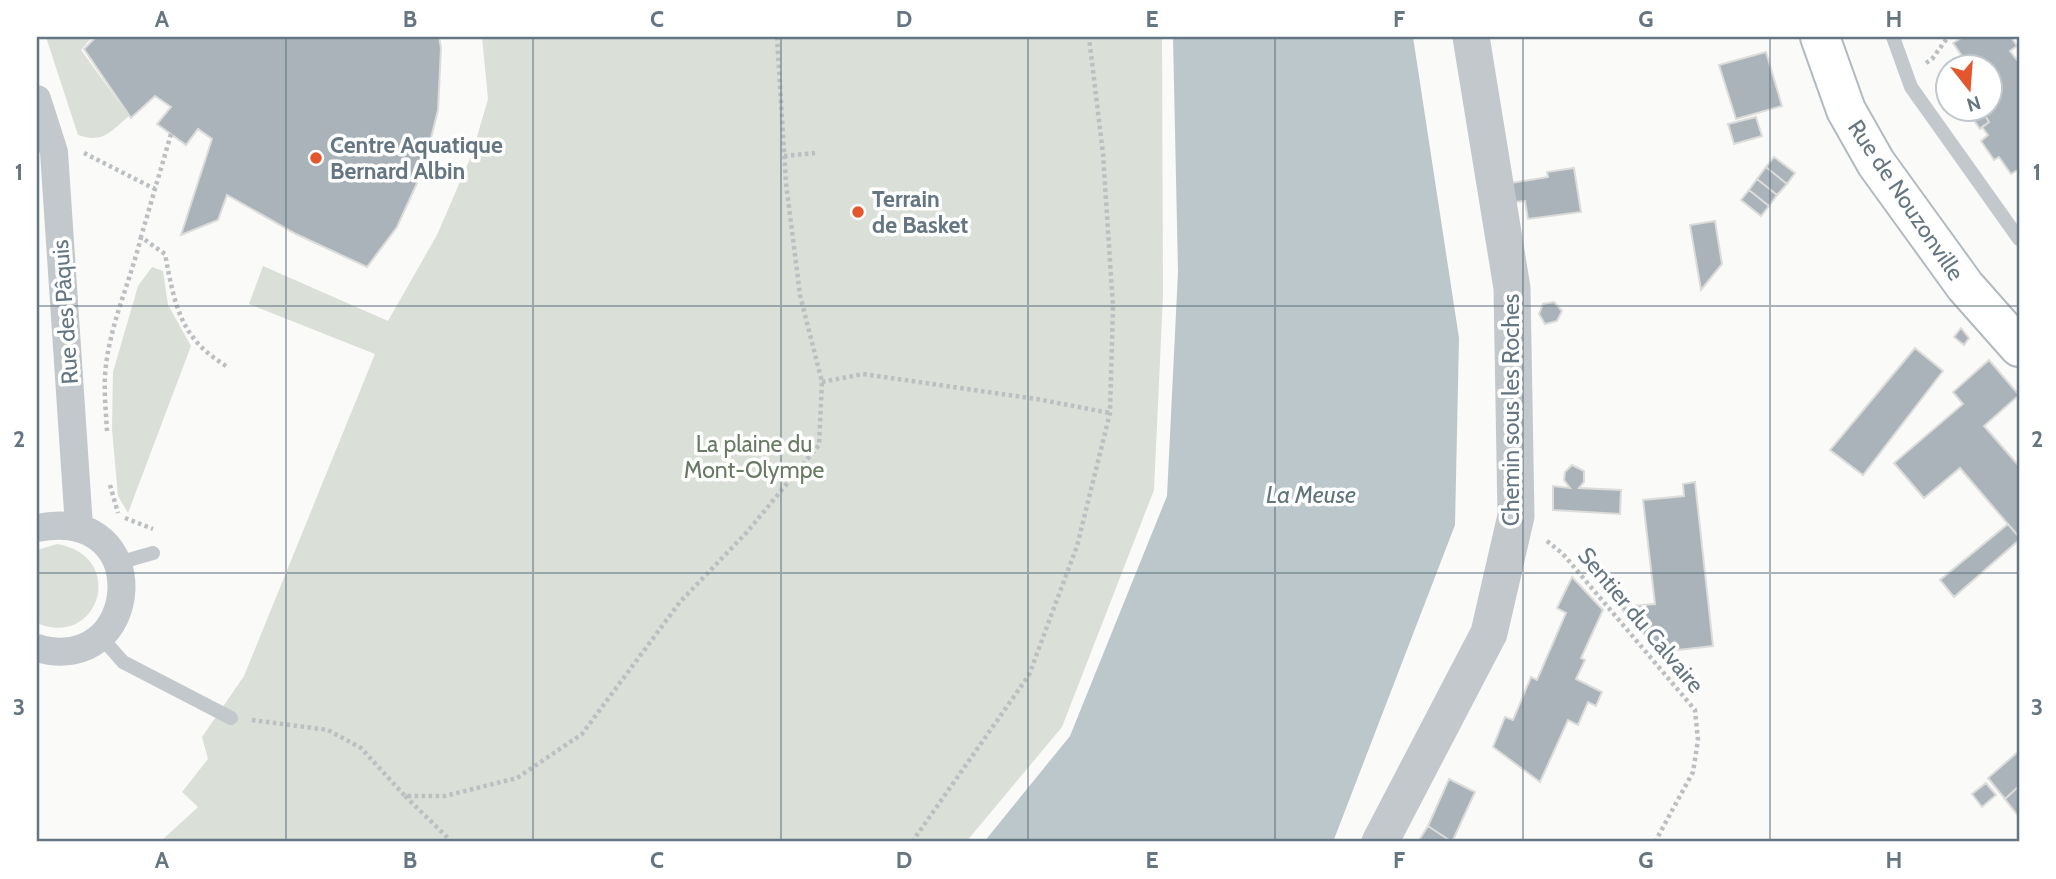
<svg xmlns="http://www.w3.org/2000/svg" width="2056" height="879" viewBox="0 0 2056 879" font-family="Cabin,sans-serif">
<rect width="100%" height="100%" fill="#fafaf8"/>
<path fill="#dadfd7" d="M46 37H92L81 50 129 116C111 131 103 144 78 135Z
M482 37H1162L1163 296 1154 490 1062 727 966 842H160L198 807 182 792 208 759 202 737 244 676 375 354 249 304 263 266 388 321 437 235 472 154 488 99Z
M152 267 163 271 168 305 191 346 128 513 118 496 112 429 113 372 138 286Z
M57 544C128 556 99 650 37 623V550Z"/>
<path fill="#bbc7cb" d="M1173 37H1413L1459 338 1455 525 1333 842H984L1070 736 1167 496 1178 272Z"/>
<path fill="#aab3b9" stroke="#dcdcda" stroke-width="2" d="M96 37H439L441 48 438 110 423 170 397 227 367 267 296 234 227 195 218 220 181 235 212 139 198 129 186 145 157 124 171 107 155 96 131 118 84 49Z
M1963 37H2011L2017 46 2010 51 2017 60 2019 59V169L2011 174 1999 157 1994 160 1981 141 1988 135 1982 127 1989 122 1981 109 1971 116 1965 108H1990V66H1952L1964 59 1953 43Z
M1766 52 1782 106 1736 119 1719 65Z
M1981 109 1989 122 1980 129 1971 116Z
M1756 117 1762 136 1734 144 1728 124Z
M1774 157 1795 173 1787 184 1766 167Z
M1766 167 1787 184 1777 195 1757 179Z
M1574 168 1581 212 1528 219 1525 201 1514 202 1511 183 1548 177 1547 172Z
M1757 179 1777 195 1769 206 1749 190Z
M1749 190 1769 206 1761 216 1741 200Z
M1715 221 1722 264 1701 290 1690 225Z
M1554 302 1562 311 1557 321 1545 324 1539 314 1543 304Z
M1961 328 1969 338 1964 345 1954 337Z
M1915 348 1943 371 1863 475 1830 450Z
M1989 360 2019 395 1984 426 2019 466V537L1960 468 1924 498 1894 463 1963 404 1953 392Z
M1572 465 1584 471V482L1579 488 1621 490 1620 514 1553 510V486L1570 488 1564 480 1565 472Z
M1695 482 1713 646 1660 652 1620 607 1655 604 1643 500 1684 496 1683 484Z
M2008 524 2019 537V540L1954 597 1940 580Z
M1572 577 1603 610 1581 658 1585 660 1576 679 1602 692 1596 706 1588 702 1578 725 1568 720 1540 782 1493 747 1505 717 1513 720 1531 677 1537 680 1566 613 1557 608Z
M2019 751V786L2005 799 1988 778Z
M1449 779 1475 792 1452 842 1428 826Z
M1986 783 1996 795 1982 807 1972 794Z
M2019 786V817L2005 799Z
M1428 826 1452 842H1418Z"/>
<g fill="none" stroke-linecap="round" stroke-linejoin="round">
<g stroke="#b3babf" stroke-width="42">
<path id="secondary" d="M1820 37 1846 110 1876 163 1965 286 2019 347"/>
</g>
<path stroke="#bbbfc2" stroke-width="4.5" stroke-dasharray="3.5 3.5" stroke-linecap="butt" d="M1926 63 1932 59 1948 37
M171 134 141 237 165 254C175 306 180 339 228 367
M84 153 155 189
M784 156 815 153
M822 382 863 374 1037 399 1110 413
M107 431C106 413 104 394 105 376 108 328 130 283 141 237
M110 485 118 513
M125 518 153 529
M1547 541 1563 554 1695 710 1698 740 1693 772 1655 842
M252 720 328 730 361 748 405 796H445L517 778 582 734 680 602 747 532 819 445 822 382 800 295 786 183 777 37
M405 796 452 842
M912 842 1029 675 1077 546 1110 413 1113 307 1103 154 1089 37"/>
<path stroke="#c3c8cc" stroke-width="14" d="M1893 37 1911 87 2019 239
M118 563 153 553
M101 637 123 662 231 718"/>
<path stroke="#c3c8cc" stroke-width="28" d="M37 99 54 152 79 527
M37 528C157 504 142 679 37 648"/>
<path stroke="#c3c8cc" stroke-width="37" d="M1380 842 1489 633 1516 516 1512 288 1471 37"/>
<use href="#secondary" stroke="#fff" stroke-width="38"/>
</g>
<path fill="none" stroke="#657683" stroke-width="2" stroke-opacity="0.55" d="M286 37V842M533 37V842M781 37V842M1028 37V842M1275 37V842M1523 37V842M1770 37V842M37 306H2019M37 573H2019"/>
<g fill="#e4572e" stroke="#fff" stroke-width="2.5">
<circle cx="316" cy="158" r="7"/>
<circle cx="858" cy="212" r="7"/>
</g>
<g text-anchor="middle" stroke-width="7" stroke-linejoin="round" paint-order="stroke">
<g font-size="23" font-weight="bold" fill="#657683" stroke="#fff" text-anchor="start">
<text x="330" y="153">Centre Aquatique<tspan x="330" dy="26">Bernard Albin</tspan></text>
<text x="872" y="207">Terrain<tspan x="872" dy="26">de Basket</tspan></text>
</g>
<g font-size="23" fill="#657683" stroke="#fff">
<text transform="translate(1906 200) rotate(56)" y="8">Rue de Nouzonville</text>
<text transform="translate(65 312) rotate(-94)" y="8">Rue des Pâquis</text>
<text transform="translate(1511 410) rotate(-90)" y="8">Chemin sous les Roches</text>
<text transform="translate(1641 620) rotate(50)" y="8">Sentier du Calvaire</text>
</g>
<g font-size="23" fill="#687a64" stroke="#fff">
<text x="754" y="452">La plaine du<tspan x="754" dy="26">Mont-Olympe</tspan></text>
</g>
<g font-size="24" font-style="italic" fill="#60757c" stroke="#fff">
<text x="1311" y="503">La Meuse</text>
</g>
</g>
<rect width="2056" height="879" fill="none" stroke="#ffffff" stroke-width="77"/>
<g transform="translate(1969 88) rotate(163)"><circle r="33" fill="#ffffff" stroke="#c1c8cd" stroke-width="2"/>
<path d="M0-5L12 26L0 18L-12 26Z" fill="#e4572e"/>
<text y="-10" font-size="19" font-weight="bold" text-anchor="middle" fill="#657683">N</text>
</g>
<rect x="38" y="38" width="1980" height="802" fill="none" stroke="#657683" stroke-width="2.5"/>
<g font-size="23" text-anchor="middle" font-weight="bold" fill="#657683">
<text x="162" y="27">A</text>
<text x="410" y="27">B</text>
<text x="657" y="27">C</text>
<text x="904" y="27">D</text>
<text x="1152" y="27">E</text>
<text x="1399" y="27">F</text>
<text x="1646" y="27">G</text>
<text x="1894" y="27">H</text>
<text x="19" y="180">1</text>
<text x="2037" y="180">1</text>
<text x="19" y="447">2</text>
<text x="2037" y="447">2</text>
<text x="19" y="715">3</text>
<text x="2037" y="715">3</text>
<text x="162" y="868">A</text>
<text x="410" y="868">B</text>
<text x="657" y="868">C</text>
<text x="904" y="868">D</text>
<text x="1152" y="868">E</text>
<text x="1399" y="868">F</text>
<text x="1646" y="868">G</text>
<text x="1894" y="868">H</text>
</g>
</svg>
